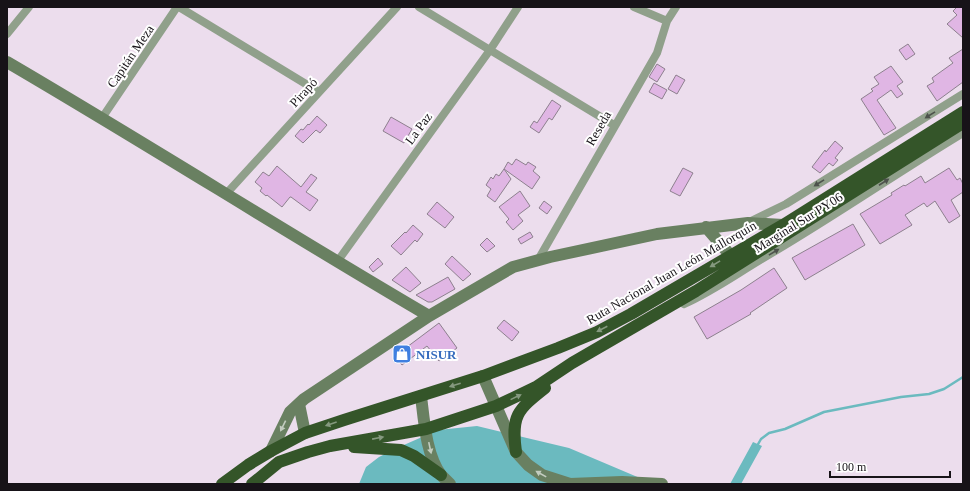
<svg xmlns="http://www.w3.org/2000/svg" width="970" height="491" viewBox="0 0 970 491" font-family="Georgia,serif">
<rect width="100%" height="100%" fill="#ecdded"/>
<path fill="#6bbabf" d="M477 426 569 448 654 484H359L366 467 379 457 397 448 438 430Z
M753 442 762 446 741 484H730Z"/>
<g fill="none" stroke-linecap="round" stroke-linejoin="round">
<path stroke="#6bbabf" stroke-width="2.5" d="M757 446 761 439 769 433 785 429 824 412 901 397 929 394 944 389 963 377"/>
</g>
<path fill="#e0b6e4" stroke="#8d808e" d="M957 7H963V38L947 24 957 15 953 11Z
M908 44 915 54 906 60 899 50Z
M963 49V82L937 101 927 86 934 82 932 78 953 63 949 58Z
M657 64 665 69 657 82 649 77Z
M891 66 903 82 897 86 903 94 897 98 891 90 877 100 896 128 884 135 861 99 873 91 871 89 879 84 874 77Z
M676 75 685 80 677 94 668 89Z
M654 83 667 90 662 99 649 92Z
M552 100 561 106 552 120 549 118 539 133 530 127 534 121 537 123Z
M317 116 327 125 320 133 316 130 303 143 295 136 301 129 303 130 308 124 309 125Z
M391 117 412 129 404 143 383 131Z
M835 141 843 148 835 158 838 160 833 166 829 163 820 173 812 167 825 150 826 152Z
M516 159 526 165 528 162 536 167 533 171 540 177 532 189 504 169 508 162 512 165Z
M277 166 301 187 311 174 317 178 306 192 318 200 310 211 291 197H290L282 207 267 195 266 196 260 191 262 188 255 182 263 172 269 176Z
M683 168 693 173 680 196 670 191Z
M949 168 957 180 960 178 963 184V192L951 200 960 216 949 223 935 201 927 207 924 203 905 215 912 225 880 244 860 214 892 195 891 193 904 185 905 186 921 176 925 183Z
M504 169 511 179 495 202 487 196 491 189 486 185 491 177 493 179 496 174 499 176Z
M520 191 530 206 518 215 523 221 513 230 506 222 509 219 499 207Z
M544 201 552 207 547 214 539 208Z
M437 202 454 217 445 228 427 214Z
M853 224 865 245 805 280 792 258Z
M413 225 423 234 417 242 415 240 401 255 391 246 405 232 406 233Z
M530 232 533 237 521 244 518 239Z
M487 238 495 246 487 252 480 245Z
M452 256 471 274 463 281 445 264Z
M378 258 383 264 373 272 369 267Z
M406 267 421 283 410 292 392 280Z
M774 268 787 288 750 313 751 314 707 339 694 317 741 290Z
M448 277 455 289 432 302H428L416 295Z
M504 320 519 332 512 341 497 328Z
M439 323 457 348 439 361 427 346 402 365 395 356Z"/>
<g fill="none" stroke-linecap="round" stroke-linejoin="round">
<path stroke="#90a08b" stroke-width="8" d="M179 7 319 92
M419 7 614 125
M634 7 667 21
M7 34 29 7
M102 118 177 7
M226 194 397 7
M749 222 786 204 963 94
M538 260 657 53 667 21 676 7
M337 262 490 50 518 7
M684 304C711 292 735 275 760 260 829 220 895 174 963 133"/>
<path stroke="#698061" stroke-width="12" d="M7 62C149 145 287 233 429 316
M706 227 730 255 738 262
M483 376 516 452 528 465 542 475 570 484 622 482 662 484
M421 396C424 420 426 455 441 475 444 478 447 481 450 484
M299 404 305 433
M271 451 290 412 304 399 429 316 513 267 550 257 657 234 748 223 783 225"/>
<path stroke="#345529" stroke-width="12" d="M354 447 401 450 414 456 441 475
M516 452C511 416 517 410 545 388
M222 484 248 465 271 451 305 433 344 420 483 376 558 348 597 332 631 314 783 225 963 112
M252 484 279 462 308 452 330 446 426 429 496 406 536 387 572 363 696 291 963 123"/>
</g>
<defs><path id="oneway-solid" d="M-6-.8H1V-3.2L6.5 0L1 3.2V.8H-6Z"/></defs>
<g fill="#4d524c">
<use href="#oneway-solid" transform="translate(930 115) rotate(148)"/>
<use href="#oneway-solid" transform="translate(884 182) rotate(-33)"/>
<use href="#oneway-solid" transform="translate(819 183) rotate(148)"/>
<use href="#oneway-solid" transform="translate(774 252) rotate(-31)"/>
</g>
<g fill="#85997f">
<use href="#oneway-solid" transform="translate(715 264) rotate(149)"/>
<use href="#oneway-solid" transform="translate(602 329) rotate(153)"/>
<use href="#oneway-solid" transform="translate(455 385) rotate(162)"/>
<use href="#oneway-solid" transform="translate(516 397) rotate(-26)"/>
<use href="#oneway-solid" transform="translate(331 424) rotate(161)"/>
<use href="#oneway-solid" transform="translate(378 438) rotate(-11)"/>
</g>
<g fill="#c3ccc0">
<use href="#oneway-solid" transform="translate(283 426) rotate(116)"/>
<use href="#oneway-solid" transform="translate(430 448) rotate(78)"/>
<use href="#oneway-solid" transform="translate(541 474) rotate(-151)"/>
</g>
<defs>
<g id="shop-square" transform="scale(1)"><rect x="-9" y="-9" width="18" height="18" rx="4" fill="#3f7fe0" stroke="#fff"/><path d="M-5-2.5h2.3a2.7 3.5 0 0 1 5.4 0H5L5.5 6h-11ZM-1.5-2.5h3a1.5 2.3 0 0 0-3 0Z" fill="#fff"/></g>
</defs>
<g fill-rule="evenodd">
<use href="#shop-square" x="402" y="354"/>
</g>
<g text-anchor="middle" stroke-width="4" stroke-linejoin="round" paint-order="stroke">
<g font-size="13" fill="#171318" stroke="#fff">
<text transform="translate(130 56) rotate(-56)" y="5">Capitán Meza</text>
<text transform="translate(303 92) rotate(-48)" y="5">Pirapó</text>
<text transform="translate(418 128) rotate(-54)" y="5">La Paz</text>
<text transform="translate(598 128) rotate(-60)" y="5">Reseda</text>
<text transform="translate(798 222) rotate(-32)" y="5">Marginal Sur PY06</text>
<text transform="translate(671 272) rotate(-30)" y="5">Ruta Nacional Juan León Mallorquín</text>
</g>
<g font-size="13" font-weight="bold" fill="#366cbe" stroke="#fff" text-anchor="start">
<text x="416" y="359">NISUR</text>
</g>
</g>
<rect width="970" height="491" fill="none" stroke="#171318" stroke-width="16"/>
<path d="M830 471v6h120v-6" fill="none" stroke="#171318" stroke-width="2"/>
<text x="836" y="471" font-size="12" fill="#171318" stroke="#ffffff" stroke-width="3" paint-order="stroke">100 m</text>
</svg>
